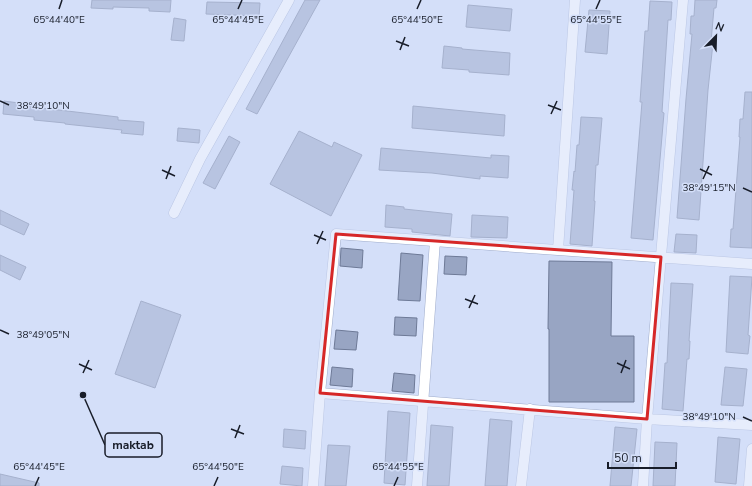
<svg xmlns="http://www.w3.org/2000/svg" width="752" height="486" viewBox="0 0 752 486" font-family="'Nunito Sans',sans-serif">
<rect width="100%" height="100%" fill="#d4dff9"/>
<path fill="#98a5c3" stroke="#6e7a97" d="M92 0H171L170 12 149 11V8L113 7V9L91 8Z
M305 0H320L257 114 246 109Z
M695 0H717L716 8H714L711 42 713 43 708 90 699 220 677 218 686 99 692 34H690L691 16H694Z
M650 1 672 2 671 20H668L662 112 664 113 653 240 631 238 642 102H640L645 31H648Z
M207 2 260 3 259 16 206 14Z
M468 5 512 9 510 31 466 27Z
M589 10 610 11 607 54 585 52Z
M174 18 186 20 184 41 171 40Z
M444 46 462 48V49L510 53 509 75 469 72V70L442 68Z
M745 92H752V248L730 247 731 229H733L740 137H739L740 119H743Z
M4 101 26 104 25 106 118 117V120L144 122 143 135 121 133 122 130 65 124V123L34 120V117L3 114Z
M413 106 505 115 504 136 412 128Z
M581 117 602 118 598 165H596L594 201H595L592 246 570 244 574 190H572L574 171 575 172 577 145H579Z
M178 128 200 130 199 143 177 141Z
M299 131 332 147 334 142 362 155 331 216 270 184Z
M229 136 240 142 215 189 203 183Z
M381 148 491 158V155L509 156 508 178 480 176V179L432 173 379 170Z
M386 205 404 207V209L452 214 450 236 412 232V229L385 227Z
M0 210 29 224 24 235 0 224Z
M472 215 508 217 507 238 471 237Z
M676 234 697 235 696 253 674 252Z
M341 248 363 250 362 268 340 266Z
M401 253 423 255 420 301 398 300Z
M0 255 26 267 20 280 0 270Z
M445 256 467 257 466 275 444 274Z
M549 261 612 262 611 336H634V402H549V329H548Z
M730 276 752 277 748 335 750 336 748 354 726 352Z
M671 283 693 284 689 341H690L689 359H687L683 411 662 409 665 363H667Z
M141 301 181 315 155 388 115 374Z
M395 317 417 318 416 336 394 335Z
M336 330 358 332 356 350 334 349Z
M332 367 353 369 352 387 330 385Z
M725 367 747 369 743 406 721 405Z
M394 373 415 375 414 393 392 391Z
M388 411 410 413 405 485 384 483Z
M490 419 512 421 507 486H485Z
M431 425 453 427 449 486H427Z
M615 427 637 429 631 486H610Z
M284 429 306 431 305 449 283 447Z
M718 437 740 439 736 484 715 482Z
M655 442 677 443 675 486H653Z
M328 445 350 446 346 486H325Z
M282 466 303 468 302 486 280 484Z
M0 474 39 483V486H0Z"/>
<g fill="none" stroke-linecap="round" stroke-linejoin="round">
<g stroke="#9faccb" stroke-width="11">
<path id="minor" d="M174 213 200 159 289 0
M558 250 575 0
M320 393 647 419 752 425
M313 486 320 393 336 234 752 264
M417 486 435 241
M521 486 530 409
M643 486 647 419 683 0
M749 486 752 449"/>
</g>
<use href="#minor" stroke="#fff" stroke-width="10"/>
</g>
<path d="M0 0H752V486H0ZM336 234 661 257 647 419 320 393Z" fill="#d4dff9" fill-opacity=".55" fill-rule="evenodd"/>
<path fill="none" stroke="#d62828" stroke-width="3" stroke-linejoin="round" d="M336 234 661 257 647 419 320 393Z"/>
<path fill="none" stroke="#181d29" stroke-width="1.5" d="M59 9 62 0M238 9 242 0M417 9 421 0M596 9 600 0M396 41 409 46M400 50 405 37M0 101 9 105M548 105 561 110M551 114 557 101M700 169 712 175M162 170 175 176M166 179 171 166M703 179 709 166M743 188 752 192M314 235 326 240M317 244 323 231M465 299 478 304M469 308 475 295M0 330 9 334M617 363 630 369M79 364 92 370M83 373 89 360M621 373 626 360M743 417 752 421M231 429 244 434M235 438 240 425M35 486 39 477M214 486 218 477M394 486 398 477"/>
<g font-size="10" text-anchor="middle" fill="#181d29" stroke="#d4dff9" stroke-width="3" stroke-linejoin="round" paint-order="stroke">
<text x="59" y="23">65°44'40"E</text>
<text x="238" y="23">65°44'45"E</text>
<text x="417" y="23">65°44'50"E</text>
<text x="596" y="23">65°44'55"E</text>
<text x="43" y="109">38°49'10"N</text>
<text x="709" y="191">38°49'15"N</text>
<text x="43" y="338">38°49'05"N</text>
<text x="709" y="420">38°49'10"N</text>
<text x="39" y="470">65°44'45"E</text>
<text x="218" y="470">65°44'50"E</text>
<text x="398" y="470">65°44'55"E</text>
</g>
<path fill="none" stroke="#181d29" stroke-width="1.5" d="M83 395L105 445"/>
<circle fill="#181d29" stroke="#d4dff9" stroke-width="1.5" cx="83" cy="395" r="4"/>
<rect fill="#d4dff9" stroke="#181d29" stroke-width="1.5" x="105" y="433" width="57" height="24" rx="4"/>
<g font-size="12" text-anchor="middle" font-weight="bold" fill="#181d29">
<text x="133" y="449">maktab</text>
</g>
<g transform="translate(716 36) rotate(23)" stroke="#d4dff9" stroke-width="3" paint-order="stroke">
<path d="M0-3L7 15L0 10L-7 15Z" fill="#181d29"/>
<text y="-6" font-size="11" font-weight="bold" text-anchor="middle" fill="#181d29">N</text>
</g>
<path d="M608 462v6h68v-6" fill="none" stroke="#181d29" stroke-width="2"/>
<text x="614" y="462" font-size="12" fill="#181d29" stroke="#d4dff9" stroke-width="3" paint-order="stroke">50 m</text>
</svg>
